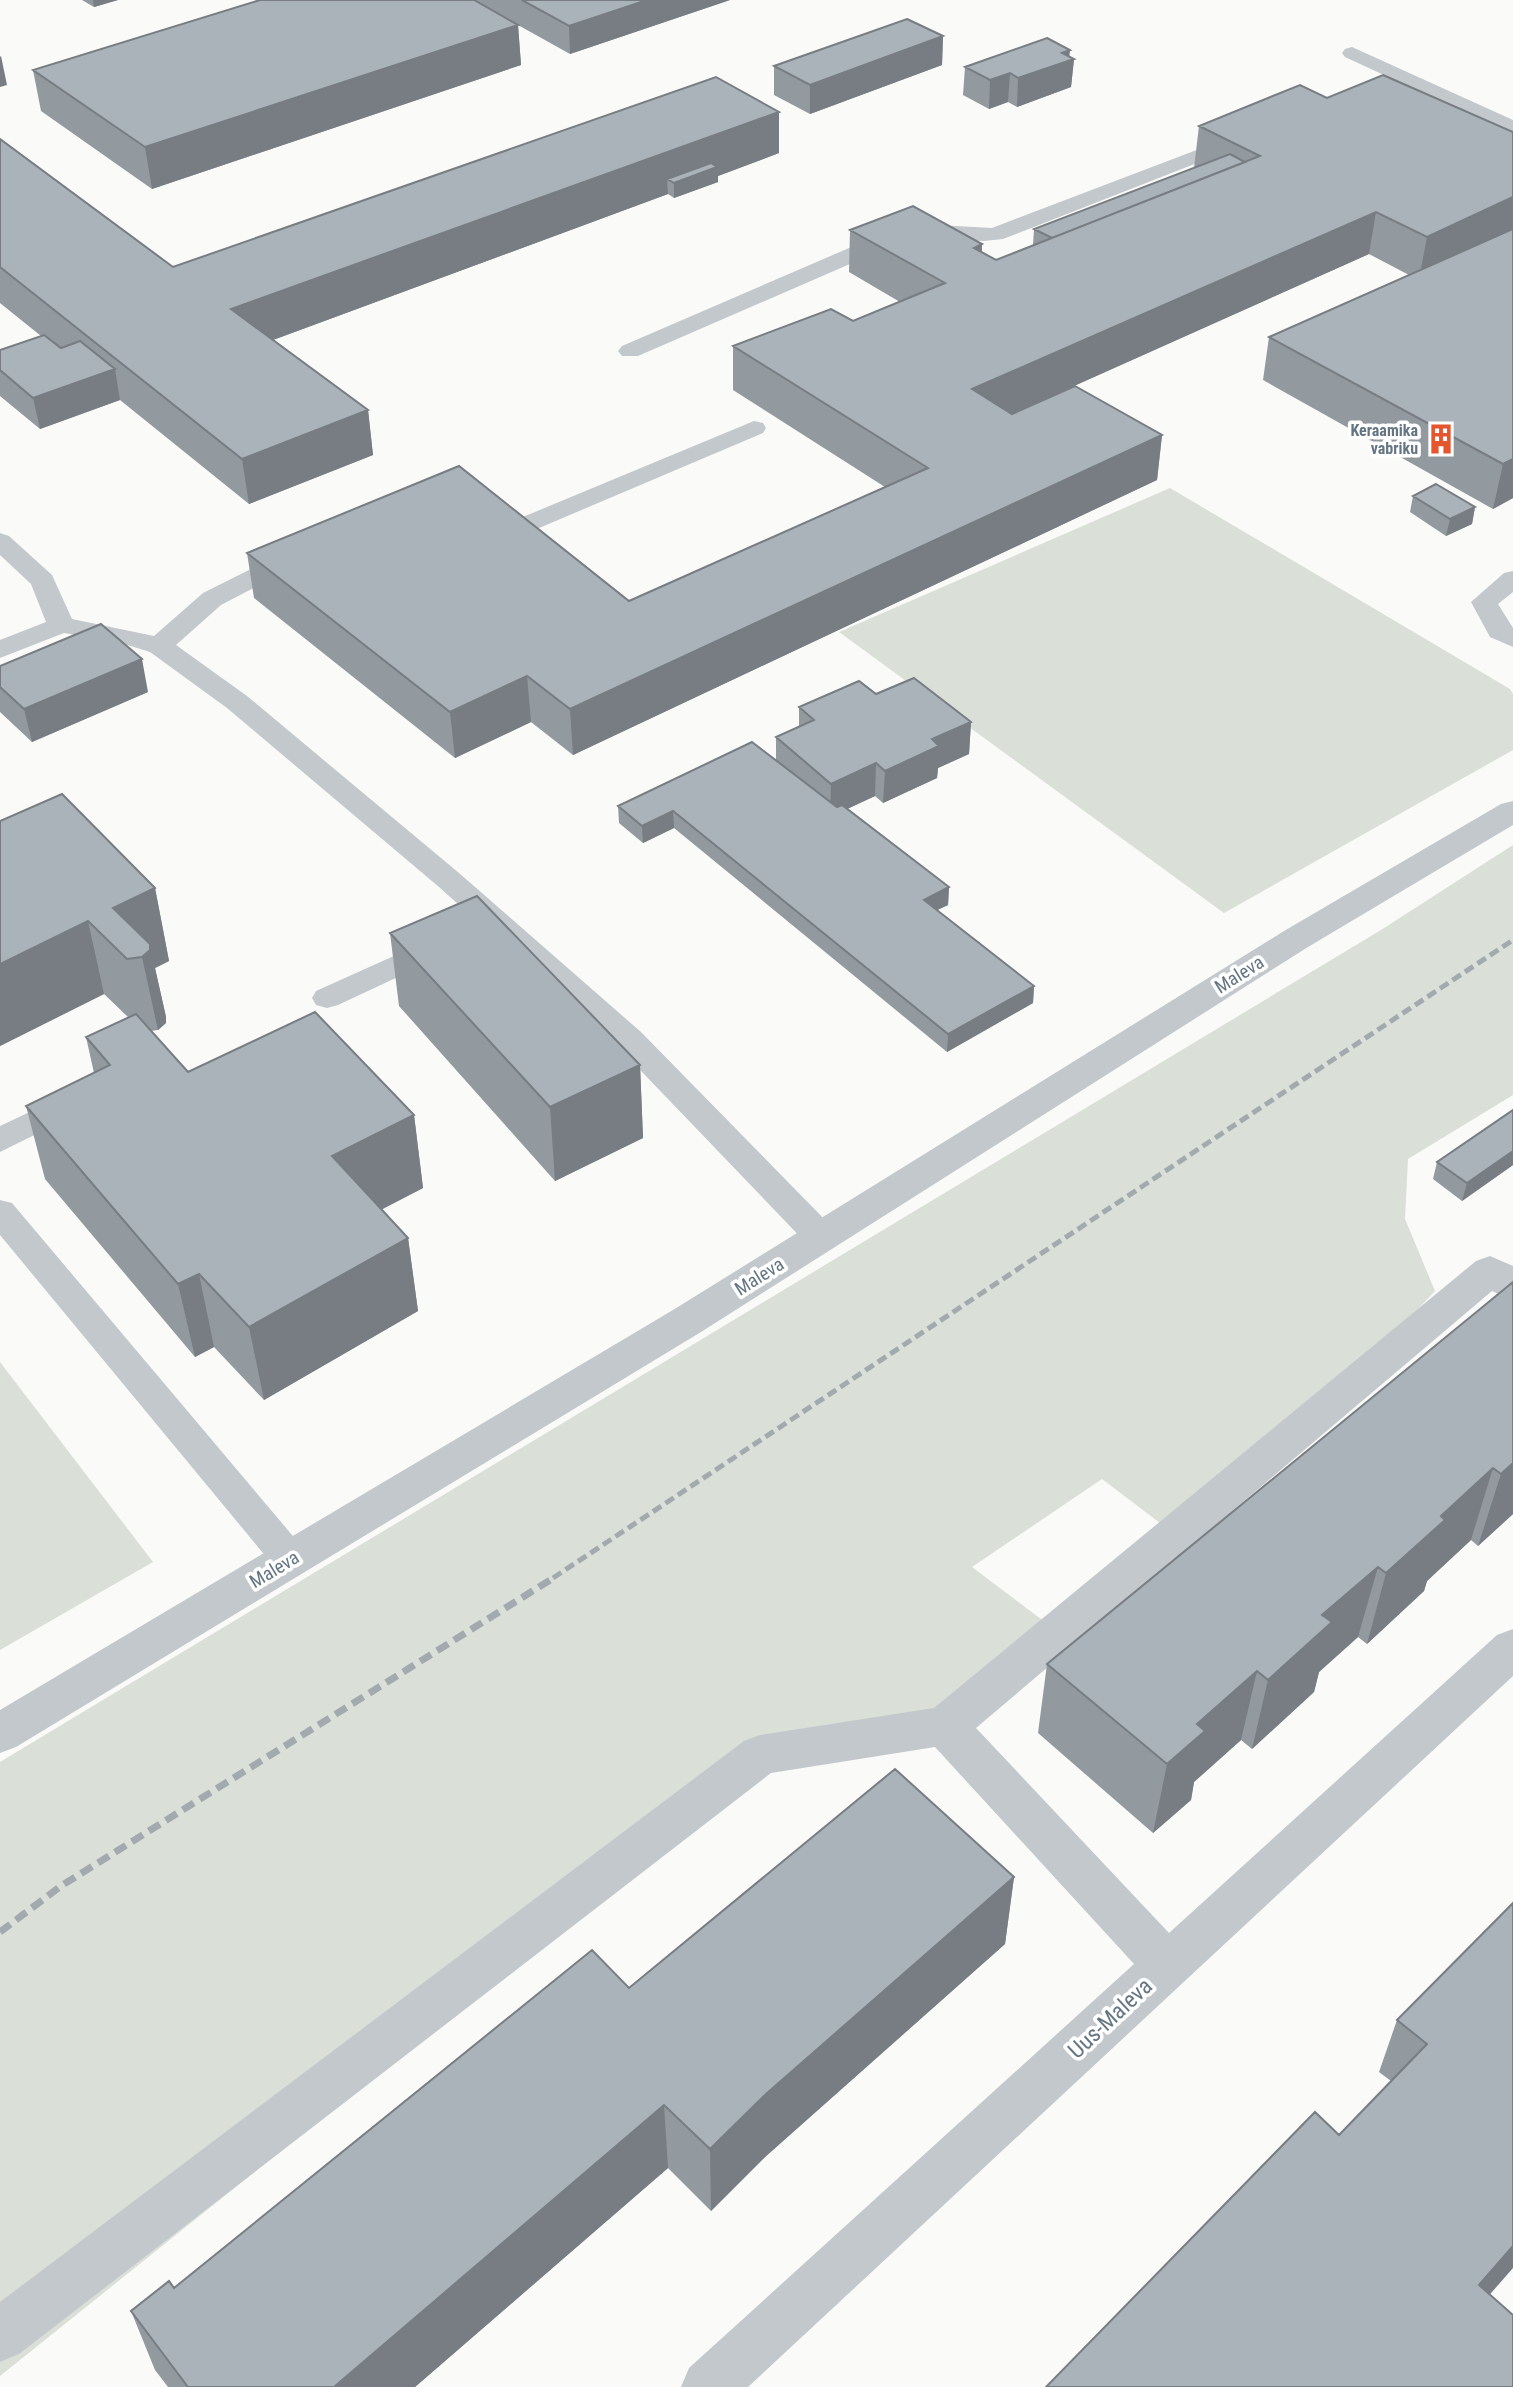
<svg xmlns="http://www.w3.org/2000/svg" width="1513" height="2387" viewBox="0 0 1513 2387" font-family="'Roboto Condensed',sans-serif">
<rect width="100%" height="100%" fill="#fafaf8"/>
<path fill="#dadfd7" d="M1170 488 1510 689 1513 694V750L1224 913 839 632Z
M1513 845V1095L1408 1159 1405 1219 1435 1291 1403 1325 1164 1526 1102 1479 972 1567 1045 1622 933 1712 803 1732 0 2376V1762L1381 930Z
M0 1362 153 1562 0 1650Z"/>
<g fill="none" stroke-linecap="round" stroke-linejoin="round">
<path fill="#c3c8cc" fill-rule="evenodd" d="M1352 47 1513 120V134L1402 84 1361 99H1347L1344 95 1347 91 1386 76 1345 57 1342 53 1345 49Z
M1236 135 1243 137 1246 141 1243 145 1003 239 984 241 912 237 638 356H622L618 351 622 346 900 226 919 224 992 228Z
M754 421 763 423 766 428 763 433 525 534C508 539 489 526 479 512L483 507C498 503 506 510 518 519Z
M0 533 9 536 52 575 72 619 154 636 203 593 283 553 292 550 301 553 305 558 301 563 221 605 176 645 247 696 459 873 641 1032 833 1228 838 1237 833 1246 821 1249 809 1246 619 1048 439 887 227 708 150 652 121 643 64 633 0 658V640L46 622 31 584 0 555Z
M1513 571V592L1498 604 1513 628V647L1490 637 1471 602 1504 573Z
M436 937 447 940 451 947 447 954 338 1005 327 1008 316 1005 312 998 316 991Z
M72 1092 83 1095 88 1103 83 1111 0 1152V1126Z
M0 1200 12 1203 303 1548 309 1559 303 1570 290 1574 277 1570 0 1235Z"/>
<path fill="#c3c8cc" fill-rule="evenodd" d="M1490 1256 1513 1266V1300L1492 1291 976 1728 1169 1933 1497 1635 1513 1629V1676L748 2387H681L689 2368 1134 1964 935 1747 771 1773 19 2354 0 2362V2302L744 1741 760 1735 934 1708 1476 1261Z"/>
<path fill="#c3c8cc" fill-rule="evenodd" d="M1513 801V825L1308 947 701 1332 16 1747 0 1753V1710L673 1310 1284 931 1501 804Z"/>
<path stroke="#a2aab0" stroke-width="5" stroke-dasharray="10 5" stroke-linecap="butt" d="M553 1578 1513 940"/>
<path stroke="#a2aab0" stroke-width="7" stroke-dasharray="13 7" stroke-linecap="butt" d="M0 1932 61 1886 555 1577"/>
</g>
<path fill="#929a9f" d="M82 0H118L94 7Z
M260 0H730L570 54 518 25 521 65 152 189 41 111 33 70Z
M943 36 942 65 810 114 774 95V66Z
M1069 56 1074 59 1071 87 1017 107 1008 102 989 109 963 95 965 67Z
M1327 98 1513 132V498L1493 509 1263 380 1269 337 1409 275 1369 254 1051 396 1162 435 1157 480 573 755 531 722 455 758 254 598 247 553 629 601 885 487 733 390V346L853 321 900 302 849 272 850 230 982 244V252L996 260 1033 245 1034 229 1194 168 1199 126Z
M0 139 173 267 779 153 718 176V182L674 198 668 194 273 340 368 410 373 455 249 504 120 400 40 429 0 396V350L41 336 0 303Z
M1413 496 1475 507 1472 524 1446 536 1410 512Z
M0 666 148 692 32 742 0 712Z
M876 694 971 722 969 754 938 768 937 778 883 803 875 796 847 809 949 887 948 905 937 910 1034 986 1033 1003 947 1052 674 828 643 843 619 823 618 806 776 760V737L799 727V707Z
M0 821 155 888 169 961 155 968 166 1017V1023L158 1030 151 1031 188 1072 414 1115 423 1188 381 1210 408 1238 418 1311 264 1400 214 1347 195 1357 45 1179 26 1106 94 1073 86 1037 128 1017 104 994 0 1046Z
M390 933 640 1065 643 1138 555 1181 399 1006Z
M1513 1110V1165L1462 1201 1433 1179 1437 1162Z
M1513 1282V1514L1478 1546 1471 1540 1427 1581 1424 1591 1367 1644 1358 1637 1319 1672 1314 1692 1252 1749 1241 1740 1194 1782 1191 1800 1153 1833 1038 1733 1047 1664Z
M1014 1877 1005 1944 765 2157 711 2211 668 2168 415 2387H168L155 2370 131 2311 174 2288 629 1988Z
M1513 1903 1490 2295 1513 2387 1339 2135 1391 2081 1379 2072 1397 2020Z"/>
<path fill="#777d82" d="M93 0H118L94 7Z
M647 0H730L570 54 569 26Z
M518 25 521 65 152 189 145 147Z
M943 36 942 65 810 114V85Z
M1070 50 1069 60 1074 59 1071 87 1017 107 1018 78 1062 53Z
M1 56 7 85 0 87V57Z
M1010 73 1008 102 989 109 990 80Z
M779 112V153L718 176V182L674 198V183L667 179 668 194 238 353 231 309Z
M1513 197V236L1419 279 1427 237Z
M1376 212 1369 254 969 433 972 389Z
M982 244 979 287 974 248Z
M115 369 120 400 40 429 33 398Z
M368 410 373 455 249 504 242 459Z
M1162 435 1157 480 573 755 570 709Z
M1513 459V498L1493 509 1503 464Z
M1475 507 1472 524 1446 536 1450 519Z
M142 659 148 692 32 742 24 709Z
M527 676 531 722 455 758 450 712Z
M971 722 969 754 938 768 937 778 883 803 885 771 932 739Z
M876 763 875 796 830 817 831 784Z
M673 811 674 828 643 843 642 826Z
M949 887 948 905 923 917 924 900Z
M155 888 169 961 155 968 166 1017V1023L158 1030 142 957 113 908Z
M88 921 104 994 0 1046V964Z
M1034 986 1033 1003 947 1052 948 1034Z
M640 1065 643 1138 555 1181 550 1107Z
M414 1115 423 1188 343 1229 332 1156Z
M1513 1151V1165L1462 1201 1467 1183Z
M408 1238 418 1311 264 1400 249 1327Z
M199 1274 214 1347 195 1357 178 1284Z
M1513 1463V1514L1478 1546 1501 1474Z
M1493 1468 1471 1540 1427 1581 1424 1591 1367 1644 1386 1573 1441 1516Z
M1378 1567 1358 1637 1319 1672 1314 1692 1252 1749 1268 1680 1322 1615Z
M1257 1671 1241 1740 1194 1782 1191 1800 1153 1833 1167 1764 1197 1724Z
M1014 1877 1005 1944 765 2157 711 2211 710 2149 766 2094Z
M664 2105 668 2168 415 2387H334Z
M1513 2246V2268L1457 2332 1479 2285Z"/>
<path fill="#aab3b9" stroke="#777d82" stroke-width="2" d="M260 0H474L518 25 145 147 33 70Z
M522 0H647L569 26Z
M907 19 943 36 810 85 774 66Z
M1047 38 1070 50 1062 53 1074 59 1018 78 1010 73 990 80 965 67Z
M1383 75 1513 132V197L1427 237 1376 212 972 389 1012 414 1075 386 1162 435 570 709 527 676 450 712 247 553 459 466 629 601 928 468 733 346 831 309 853 321 945 283 850 230 913 206 982 244 974 248 996 260 1260 156 1199 126 1300 85 1327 98Z
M716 77 779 112 231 309 368 410 242 459 0 267V139L173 267Z
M1230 154 1245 162 1052 238 1034 229Z
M711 163 717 167 674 183 667 179Z
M1513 229V459L1503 464 1269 337Z
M44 335 61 348 80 341 115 369 33 398 0 370V350Z
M1436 484 1475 507 1450 519 1413 496Z
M101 624 142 659 24 709 0 687V666Z
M914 678 971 722 932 739 939 746 885 771 876 763 831 784 776 737 814 720 799 707 859 681 876 694Z
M752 742 837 807 842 805 949 887 924 900 1034 986 948 1034 673 811 642 826 618 806Z
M62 794 155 888 113 908 150 944V950L142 957 127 959 88 921 0 964V821Z
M477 896 640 1065 550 1107 390 933Z
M315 1012 414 1115 332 1156 408 1238 249 1327 199 1274 178 1284 26 1106 110 1065 86 1037 136 1014 188 1072Z
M1513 1110V1151L1467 1183 1437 1162Z
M1513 1282V1463L1501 1474 1493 1468 1441 1516 1445 1520 1386 1573 1378 1567 1322 1615 1332 1622 1268 1680 1257 1671 1197 1724 1205 1731 1167 1764 1047 1664Z
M895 1769 1014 1877 766 2094 710 2149 664 2105 334 2387H188L131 2311 169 2281 174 2288 592 1950 629 1988Z
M1513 1903V2246L1479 2285 1513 2315V2387H1046L1315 2112 1339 2135 1427 2044 1397 2020Z"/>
<defs>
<g id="building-bare" transform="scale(2.415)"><path d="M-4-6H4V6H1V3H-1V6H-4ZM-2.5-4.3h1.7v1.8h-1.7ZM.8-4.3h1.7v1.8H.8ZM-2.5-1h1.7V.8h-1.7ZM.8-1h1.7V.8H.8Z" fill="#e4572e" stroke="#fff" stroke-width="2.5" paint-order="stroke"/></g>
</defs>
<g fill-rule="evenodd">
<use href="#building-bare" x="1441" y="439"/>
</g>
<g text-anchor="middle" stroke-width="7" stroke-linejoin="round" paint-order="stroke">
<g font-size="16" font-weight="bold" fill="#657683" stroke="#fff" text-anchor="end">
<text x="1418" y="436">Keraamika<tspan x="1418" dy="18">vabriku</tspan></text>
</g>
<g font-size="19" fill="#657683" stroke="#fff">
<text transform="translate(1239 974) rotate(-32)" y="7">Maleva</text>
<text transform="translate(759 1276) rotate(-32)" y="7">Maleva</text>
<text transform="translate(274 1569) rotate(-31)" y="7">Maleva</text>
</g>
<g font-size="23" fill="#657683" stroke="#fff">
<text transform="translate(1110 2018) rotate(-43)" y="8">Uus-Maleva</text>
</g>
</g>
</svg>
